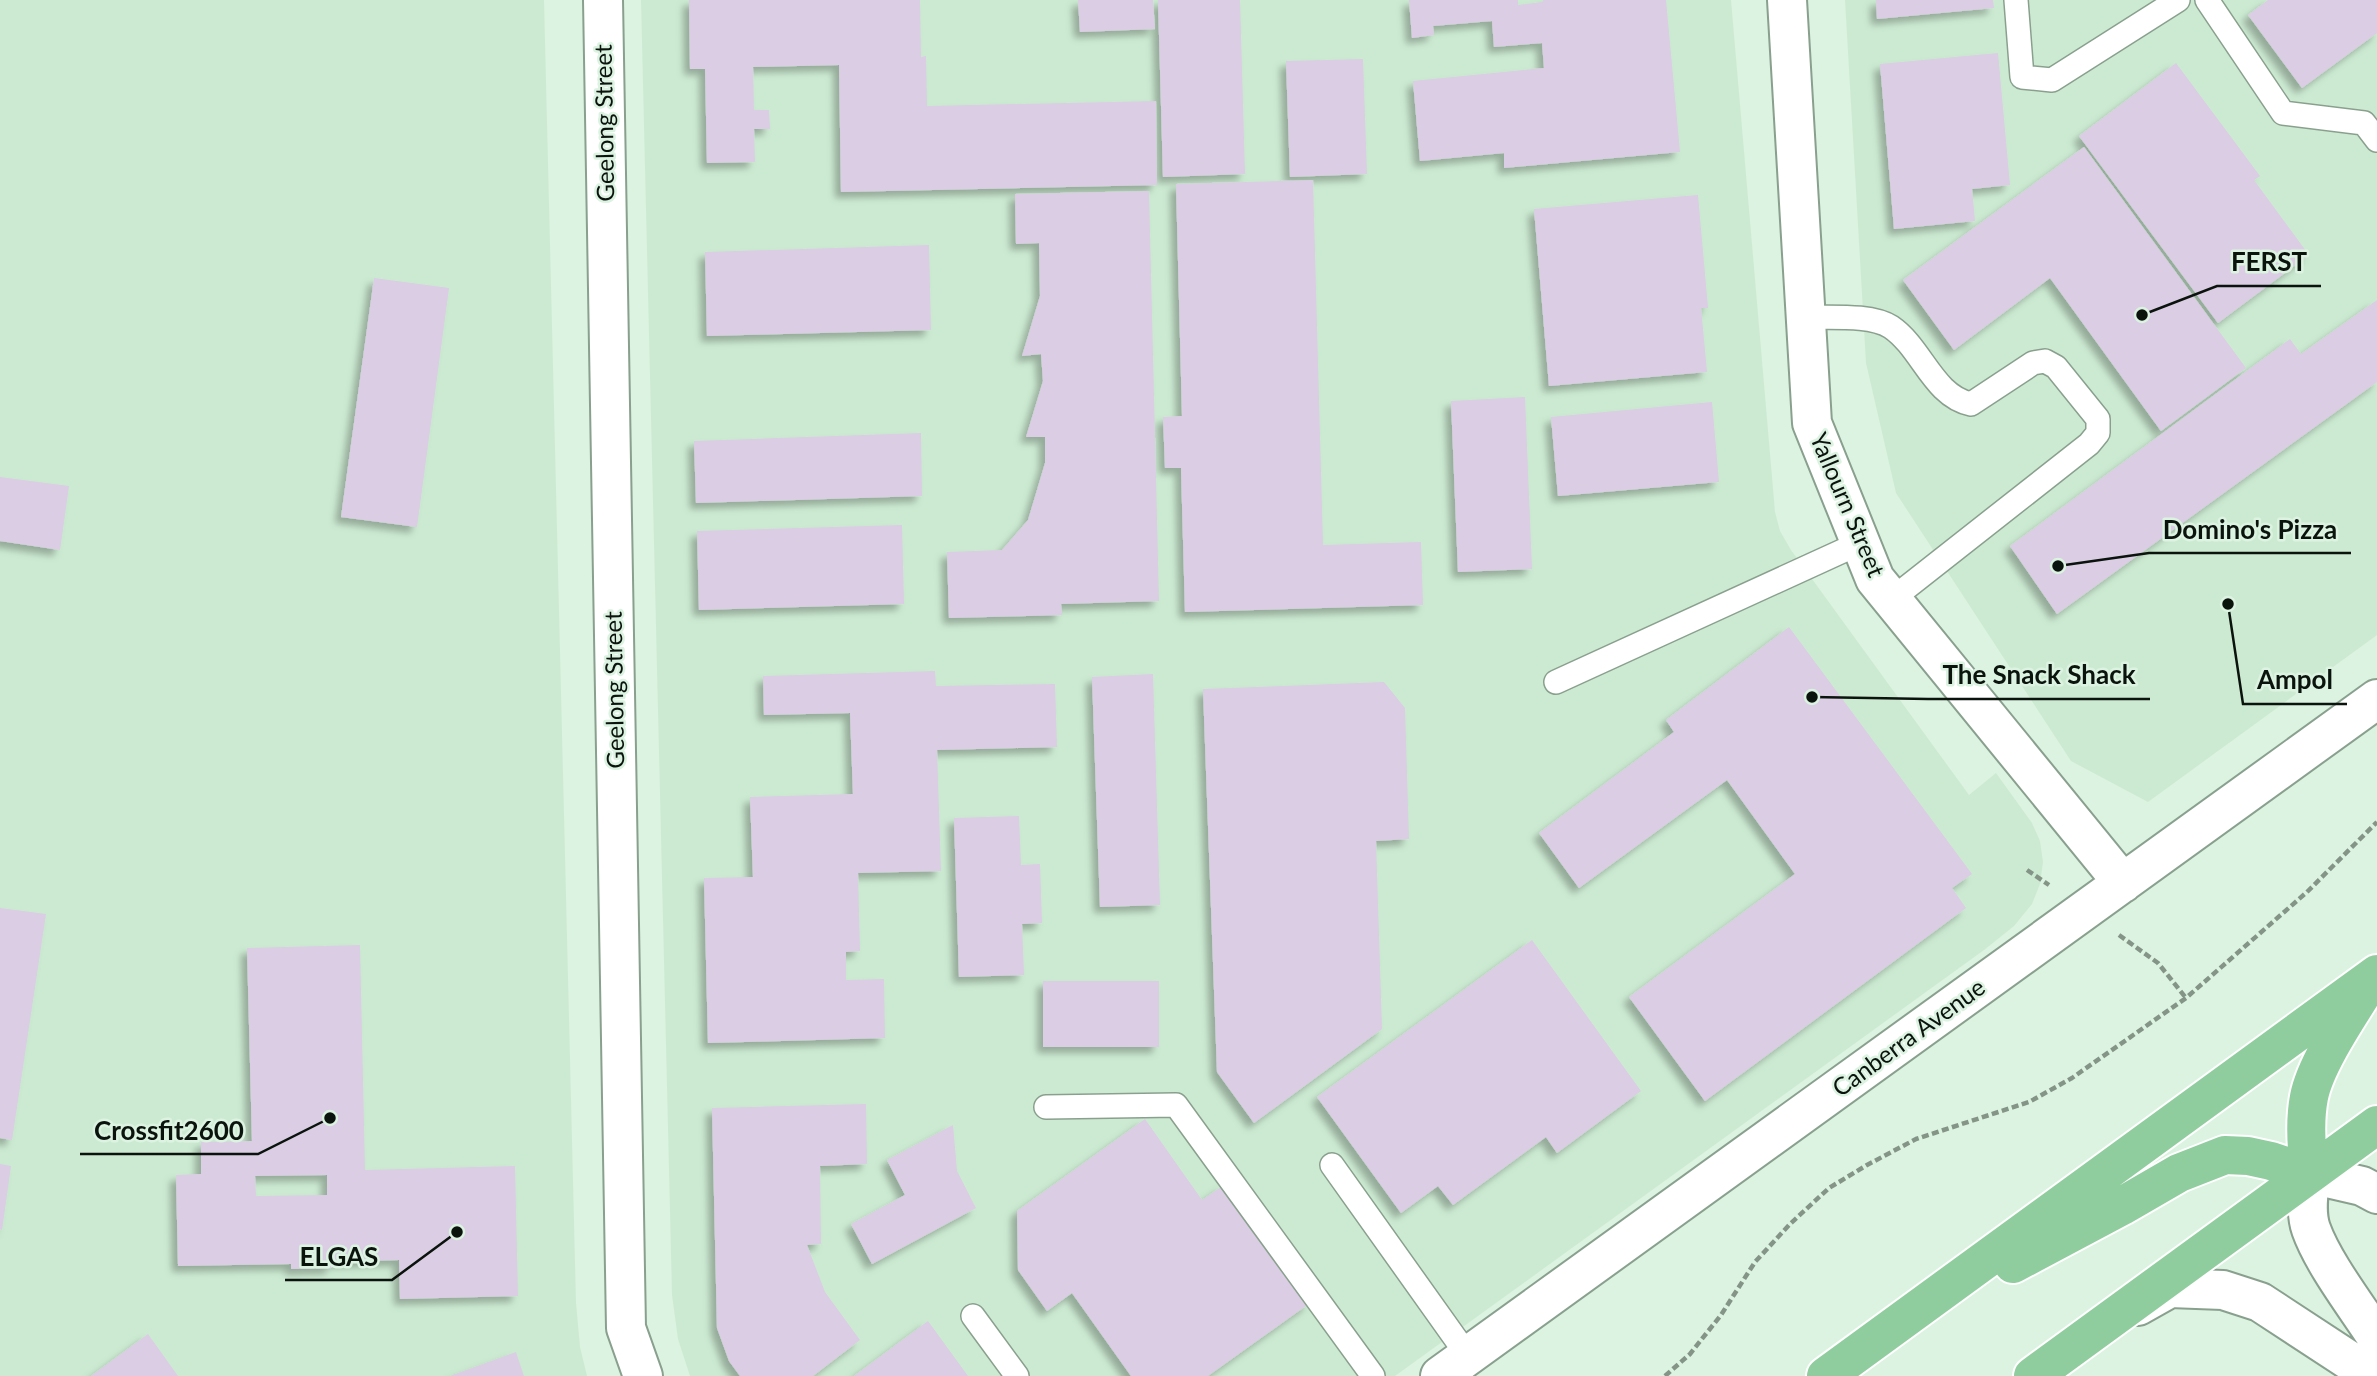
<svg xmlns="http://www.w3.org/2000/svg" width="2377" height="1376" viewBox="0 0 2377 1376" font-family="Lato,sans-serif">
<defs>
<filter id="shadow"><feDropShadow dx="-6" dy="6" stdDeviation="3.5" flood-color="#0004"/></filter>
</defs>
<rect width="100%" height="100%" fill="#dbf3e0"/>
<path fill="#ccead2" d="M0 0H544L576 1303 580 1347 587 1376H0Z
M641 0H1731L1775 512 1780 531 1791 550 1969 795 1996 773 2032 823 2040 841 2043 862 2040 884 2032 904 2014 926 1984 950 1395 1376H690L678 1339 672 1295Z
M1845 0H2377V635L2148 802 2071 761 1896 493 1866 363Z"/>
<path fill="#dbcde4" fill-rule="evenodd" filter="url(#shadow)" d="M689 0H920L921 57 926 56 927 106 1156 101 1157 185 841 192 839 65 753 67 754 110H769L770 129H754L755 162 707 163 705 69H690Z
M1078 0H1153L1155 29 1080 32Z
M1158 0H1240L1245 174 1163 177Z
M1409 0H1518V5L1543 2V0H1666L1680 152 1504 168V153L1420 161 1413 81 1544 68 1542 43 1494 47 1492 21 1433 26 1434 35 1412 38Z
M1876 0H1993L1994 8 1877 19Z
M2268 0H2377V33L2302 88 2248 15Z
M1998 53 2010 185 1972 189 1975 221 1894 229 1880 64Z
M1363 59 1367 174 1290 177 1286 61Z
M2176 63 2260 176 2254 180 2309 255 2218 323 2079 136Z
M2084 147 2246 368 2161 431 2050 278 1954 350 1903 280Z
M1313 180 1323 545 1421 542 1423 605 1185 612 1181 468H1165L1163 417 1182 416 1176 184Z
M1149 191 1159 601 1061 604 1062 615 949 618 947 552 1002 550 1028 520 1045 463V437H1026L1043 381 1041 354 1022 356 1040 296 1039 243 1016 244 1015 194Z
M1698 195 1708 308H1701L1707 372 1549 386 1534 209Z
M929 245 931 330 707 336 705 252Z
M374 278 449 288 417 527 341 517Z
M2377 300V382L2057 614 2010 546 2290 339 2301 354Z
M1525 397 1532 569 1458 572 1451 401Z
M1712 402 1719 482 1558 496 1551 417Z
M921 433 922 496 696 503 694 441Z
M0 477 69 486 60 550 0 541Z
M902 525 904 604 699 610 697 531Z
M1789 627 1972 874 1952 888 1966 908 1705 1101 1629 997 1795 874 1727 780 1579 888 1539 833 1674 732 1666 720Z
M935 671 936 686 1055 684 1057 747 937 750 941 871 858 873 860 951 846 952V980L884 979 885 1038 708 1043 704 878 753 877 750 797 853 794 850 713 764 715 763 676Z
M1153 674 1160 905 1100 907 1092 677Z
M1384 682 1405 708 1409 839 1376 841 1382 1029 1254 1123 1217 1072 1203 689Z
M1019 816 1021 865 1040 864 1042 923 1022 924 1024 975 959 977 954 818Z
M0 908 46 914 12 1140 0 1138Z
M1532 940 1641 1091 1557 1153 1546 1137 1453 1205 1438 1186 1401 1213 1317 1097Z
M360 945 365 1170 515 1166 518 1296 400 1299 399 1260 332 1262V1268L291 1269V1264L178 1266 176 1175 201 1174V1142L252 1141 247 948ZM327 1175V1195L256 1196 255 1176Z
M1043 981H1159V1047H1043Z
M866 1104 867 1164 820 1166 821 1244 807 1245 825 1292 860 1340 813 1376H740L729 1361 717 1328 712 1108Z
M1145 1119 1202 1200 1224 1185 1310 1303 1208 1376H1131L1072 1293 1047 1311 1018 1270 1017 1211Z
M953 1125 957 1171 976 1208 872 1264 851 1224 905 1195 887 1160Z
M0 1164 11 1166 2 1230 0 1229Z
M928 1321 968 1376H854Z
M148 1334 178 1376H91Z
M516 1352 524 1376H450Z"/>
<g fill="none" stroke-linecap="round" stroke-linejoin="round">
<g stroke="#8aa08e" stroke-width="26">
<path id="lane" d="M2016 0 2022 77 2052 80 2178 0
M2207 0 2283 113 2364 123 2377 140
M1805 317C1829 318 1871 314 1891 327 1922 348 1933 396 1971 404L2033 363 2045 361 2056 367 2098 419V433L2089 444 1892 599
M1556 682 1860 543
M1046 1107 1176 1105 1373 1376
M1332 1165 1468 1356
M973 1316 1017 1376"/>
</g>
<g stroke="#8aa08e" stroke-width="42">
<path id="street" d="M603 0 626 1328 643 1376
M1787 0 1812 423 1875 579 2123 883
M2377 1194 2362 1186 2310 1174C2309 1192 2305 1212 2311 1229 2323 1263 2357 1307 2377 1338
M2138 1306 2170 1288 2223 1290 2260 1302 2373 1376
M1440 1376 2377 699"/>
</g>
<g stroke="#fff" stroke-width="42">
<path id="highway" d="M2310 1174C2306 1148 2304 1123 2309 1097 2315 1066 2345 1021 2362 994
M2013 1264 2122 1206 2179 1173 2225 1155 2248 1156 2271 1161 2310 1174
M1826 1376 2377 974
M2033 1376 2377 1125"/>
</g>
<path stroke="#849587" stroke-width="4.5" stroke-dasharray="7 3.5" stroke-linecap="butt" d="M2027 870 2049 885
M2119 935 2158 963 2186 998
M1665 1376 1690 1354 1721 1315 1755 1262 1790 1224 1829 1188 1867 1165 1916 1139 2029 1102 2072 1078 2186 998 2307 892 2377 822"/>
<use href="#lane" stroke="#fff" stroke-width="23"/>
<use href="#street" stroke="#fff" stroke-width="38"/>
<use href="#highway" stroke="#90cd9e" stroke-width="38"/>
</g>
<g text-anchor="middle" stroke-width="5" stroke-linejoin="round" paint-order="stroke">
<g font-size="24" fill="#0b130d" stroke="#dbf3e0">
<text transform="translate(605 123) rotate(-91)" y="8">Geelong Street</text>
<text transform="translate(1847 505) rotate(67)" y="8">Yallourn Street</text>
<text transform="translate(615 690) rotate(-91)" y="8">Geelong Street</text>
<text transform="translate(1909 1038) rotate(-36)" y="8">Canberra Avenue</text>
</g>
</g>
<path fill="none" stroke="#0b130d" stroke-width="2.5" d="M2142 315L2217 286H2321M2058 566L2149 553H2351M1812 697L1928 699H2150M2228 604L2243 704H2347M330 1118L258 1154H80M457 1232L392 1280H285"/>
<g fill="#0b130d" stroke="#dbf3e0" stroke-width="2.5">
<circle cx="2142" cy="315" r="7"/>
<circle cx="2058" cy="566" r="7"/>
<circle cx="1812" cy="697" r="7"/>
<circle cx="2228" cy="604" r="7"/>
<circle cx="330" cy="1118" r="7"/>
<circle cx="457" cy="1232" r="7"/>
</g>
<g font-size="26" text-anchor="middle" font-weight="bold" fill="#0b130d" stroke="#dbf3e0" stroke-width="5" stroke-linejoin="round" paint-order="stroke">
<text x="2269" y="271">FERST</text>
<text x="2250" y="539">Domino's Pizza</text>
<text x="2039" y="684">The Snack Shack</text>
<text x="2295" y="689">Ampol</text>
<text x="169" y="1140">Crossfit2600</text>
<text x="339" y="1266">ELGAS</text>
</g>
</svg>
